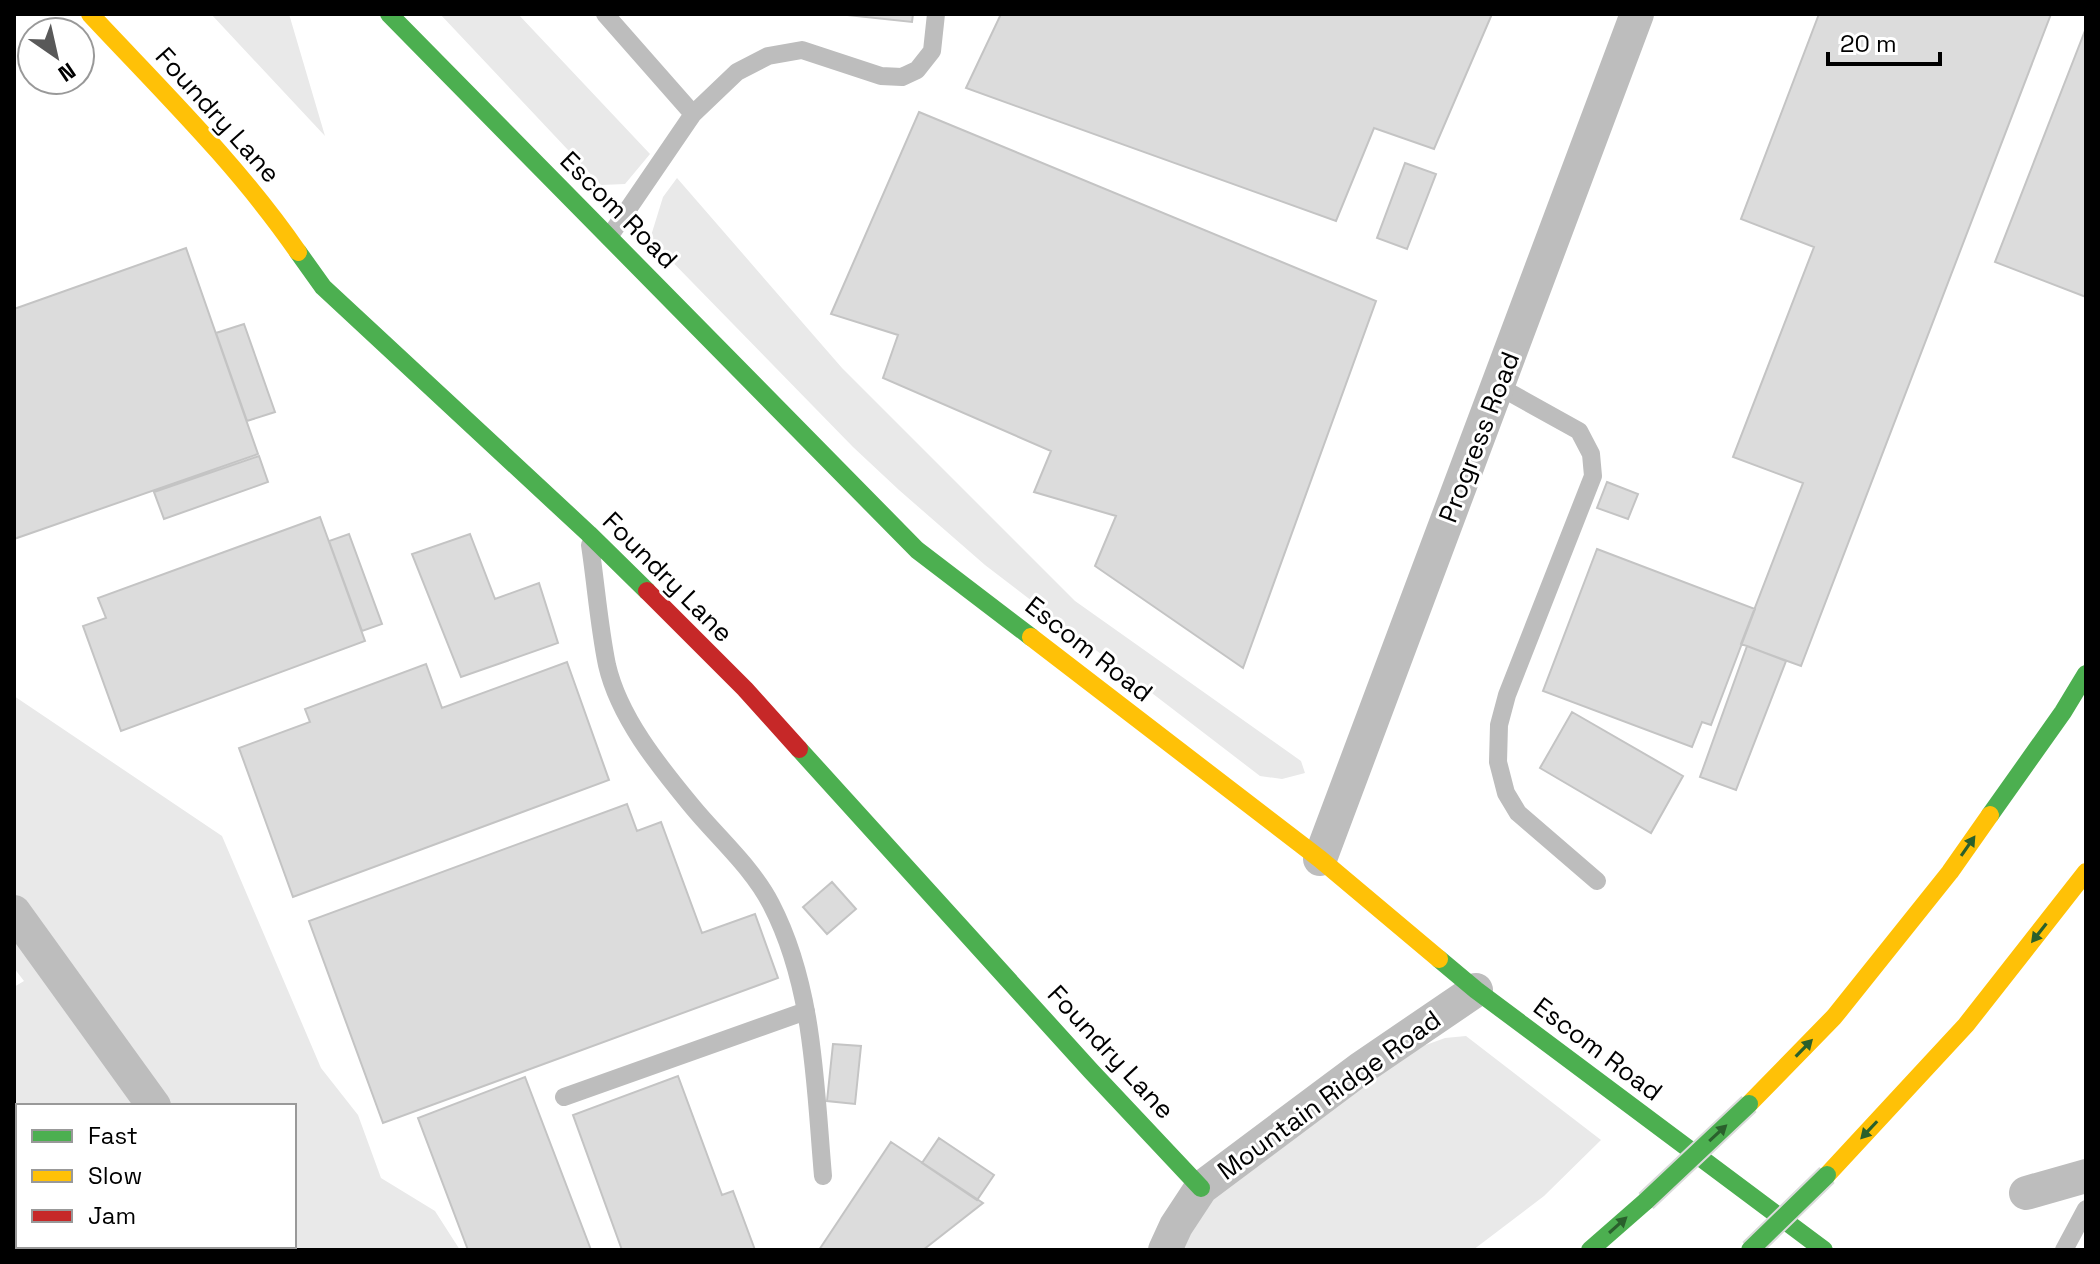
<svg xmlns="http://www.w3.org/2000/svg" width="2100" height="1264" viewBox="0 0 2100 1264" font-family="'Space Grotesk',sans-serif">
<rect width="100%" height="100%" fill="#fff"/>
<path fill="#e9e9e9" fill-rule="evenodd" d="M211 14H289L325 136Z
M440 14H518L650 154 625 184 601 185Z
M677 178 842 368 1075 601 1301 761 1305 773 1282 779 1260 776 985 565 899 490 853 447 650 239 663 197Z
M14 696 222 836 321 1068 358 1115 381 1178 435 1211 460 1250H14V987L24 981 14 968ZM18 1106H294V1246H18Z
M1466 1036 1601 1140 1544 1196 1473 1250H1165L1176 1226 1360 1069 1445 1038Z"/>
<path fill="#dcdcdc" stroke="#c4c4c4" stroke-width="2" d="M838 14H913L912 22Z
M1001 14H1492L1434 149 1374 128 1336 221 966 88Z
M1819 14H2051L1801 666 1741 644 1803 483 1733 457 1814 247 1741 219Z
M2086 28V297L1995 262Z
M919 112 1376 301 1243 668 1095 566 1116 516 1034 492 1051 451 883 378 898 335 831 314Z
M1405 163 1436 174 1407 249 1377 238Z
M186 248 258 454 14 539V309Z
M244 324 275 412 247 421 216 333Z
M259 456 268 482 164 519 154 492Z
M1607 482 1638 494 1628 519 1597 508Z
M320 517 365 641 121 731 83 626 106 618 98 598Z
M349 534 382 624 362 631 329 541Z
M470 534 495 599 539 583 558 643 461 677 412 554Z
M1597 549 1755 609 1711 725 1702 722 1692 747 1543 691Z
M1747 646 1786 661 1736 790 1700 777Z
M567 662 609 780 293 897 239 748 310 722 305 709 426 664 442 708Z
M1572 712 1683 776 1651 833 1540 768Z
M627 804 637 831 661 822 702 933 755 914 778 978 383 1123 309 921Z
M832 882 856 909 827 934 803 907Z
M833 1044 861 1046 855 1104 827 1101Z
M678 1076 722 1195 733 1191 755 1250H622L573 1115Z
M525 1077 591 1250H468L418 1118Z
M939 1138 994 1175 977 1200 922 1163Z
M891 1142 983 1203 923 1250H819Z"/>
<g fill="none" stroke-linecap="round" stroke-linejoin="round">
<path stroke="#bdbdbd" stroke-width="18" d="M605 14 693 114
M609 237 693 114 737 72 768 56 802 50 881 76 902 77 917 70 932 51 936 14
M1498 386 1579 431 1591 454 1593 476 1507 695 1499 725 1498 762 1506 793 1518 813 1597 881
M590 545C596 585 599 626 607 665 619 717 658 765 691 805 717 837 752 867 771 904 814 987 815 1085 823 1176
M564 1097 806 1011
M2064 1250 2086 1209"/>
<path stroke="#bdbdbd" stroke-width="34" d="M1320 859 1637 14
M14 912 154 1106
M2026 1193 2086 1176
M255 1246 258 1250
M1165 1250 1176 1226 1201 1188 1360 1069 1476 990"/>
<path stroke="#4caf50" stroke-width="18" d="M389 14 917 550 1031 637
M298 252 323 287 589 534 647 591
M799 749 1091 1071 1201 1188
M1990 815 2063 712 2086 674
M1439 959 1476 990 1824 1250
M1590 1250 1646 1201"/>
<path stroke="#ffc107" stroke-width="18" d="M90 14C162 91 238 165 298 252
M1031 637 1320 859 1439 959
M1749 1104 1834 1017 1950 872 1990 815
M1827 1175 1966 1025 2086 872"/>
<path stroke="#c62828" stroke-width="18" d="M647 591 745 689 799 749"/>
<g stroke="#dbdbdb" stroke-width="22" stroke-linecap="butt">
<path id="fast-bridge" d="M1646 1201 1749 1104
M1750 1250 1827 1175"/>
</g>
<use href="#fast-bridge" stroke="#4caf50" stroke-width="18"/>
</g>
<defs><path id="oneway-solid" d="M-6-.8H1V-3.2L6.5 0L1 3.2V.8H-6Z" transform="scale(2)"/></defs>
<g fill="#2a602c">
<use href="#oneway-solid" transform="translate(1968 846) rotate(-55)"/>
<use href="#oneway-solid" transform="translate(2039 933) rotate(128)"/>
<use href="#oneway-solid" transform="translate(1804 1048) rotate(-46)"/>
<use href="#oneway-solid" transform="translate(1869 1130) rotate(133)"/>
<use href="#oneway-solid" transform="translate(1718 1133) rotate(-43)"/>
<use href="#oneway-solid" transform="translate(1618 1225) rotate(-42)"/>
</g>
<g text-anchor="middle" stroke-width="6" stroke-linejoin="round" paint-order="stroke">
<g font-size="26" fill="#000" stroke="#fff">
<text transform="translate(218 115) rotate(48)" y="9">Foundry Lane</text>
<text transform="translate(619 210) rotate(45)" y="9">Escom Road</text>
<text transform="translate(1479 437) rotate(-69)" y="9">Progress Road</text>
<text transform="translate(668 577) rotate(45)" y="9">Foundry Lane</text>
<text transform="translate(1089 649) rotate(38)" y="9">Escom Road</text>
<text transform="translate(1598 1049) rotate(37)" y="9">Escom Road</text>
<text transform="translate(1111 1052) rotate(47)" y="9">Foundry Lane</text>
<text transform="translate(1329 1095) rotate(-36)" y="9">Mountain Ridge Road</text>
</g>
</g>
<rect width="2100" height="1264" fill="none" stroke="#000000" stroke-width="32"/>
<rect x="16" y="1104" width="280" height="144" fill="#ffffff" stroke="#999999" stroke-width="2"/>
<rect x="32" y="1130" width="40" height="12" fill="#4caf50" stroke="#999999" stroke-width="2"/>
<text x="88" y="1144" font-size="24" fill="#000000">Fast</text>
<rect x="32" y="1170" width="40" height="12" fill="#ffc107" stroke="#999999" stroke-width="2"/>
<text x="88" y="1184" font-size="24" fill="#000000">Slow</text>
<rect x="32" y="1210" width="40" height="12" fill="#c62828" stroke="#999999" stroke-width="2"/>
<text x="88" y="1224" font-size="24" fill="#000000">Jam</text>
<g transform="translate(56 56) rotate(146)"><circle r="38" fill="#ffffff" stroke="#999999" stroke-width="2"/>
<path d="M0-6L14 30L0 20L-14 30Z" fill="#595959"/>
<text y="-12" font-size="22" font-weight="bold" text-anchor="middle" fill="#000000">N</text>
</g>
<path d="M1828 52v12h112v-12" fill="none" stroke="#000000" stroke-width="4"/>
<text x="1840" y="52" font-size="24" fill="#000000" stroke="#ffffff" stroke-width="6" paint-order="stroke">20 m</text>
</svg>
